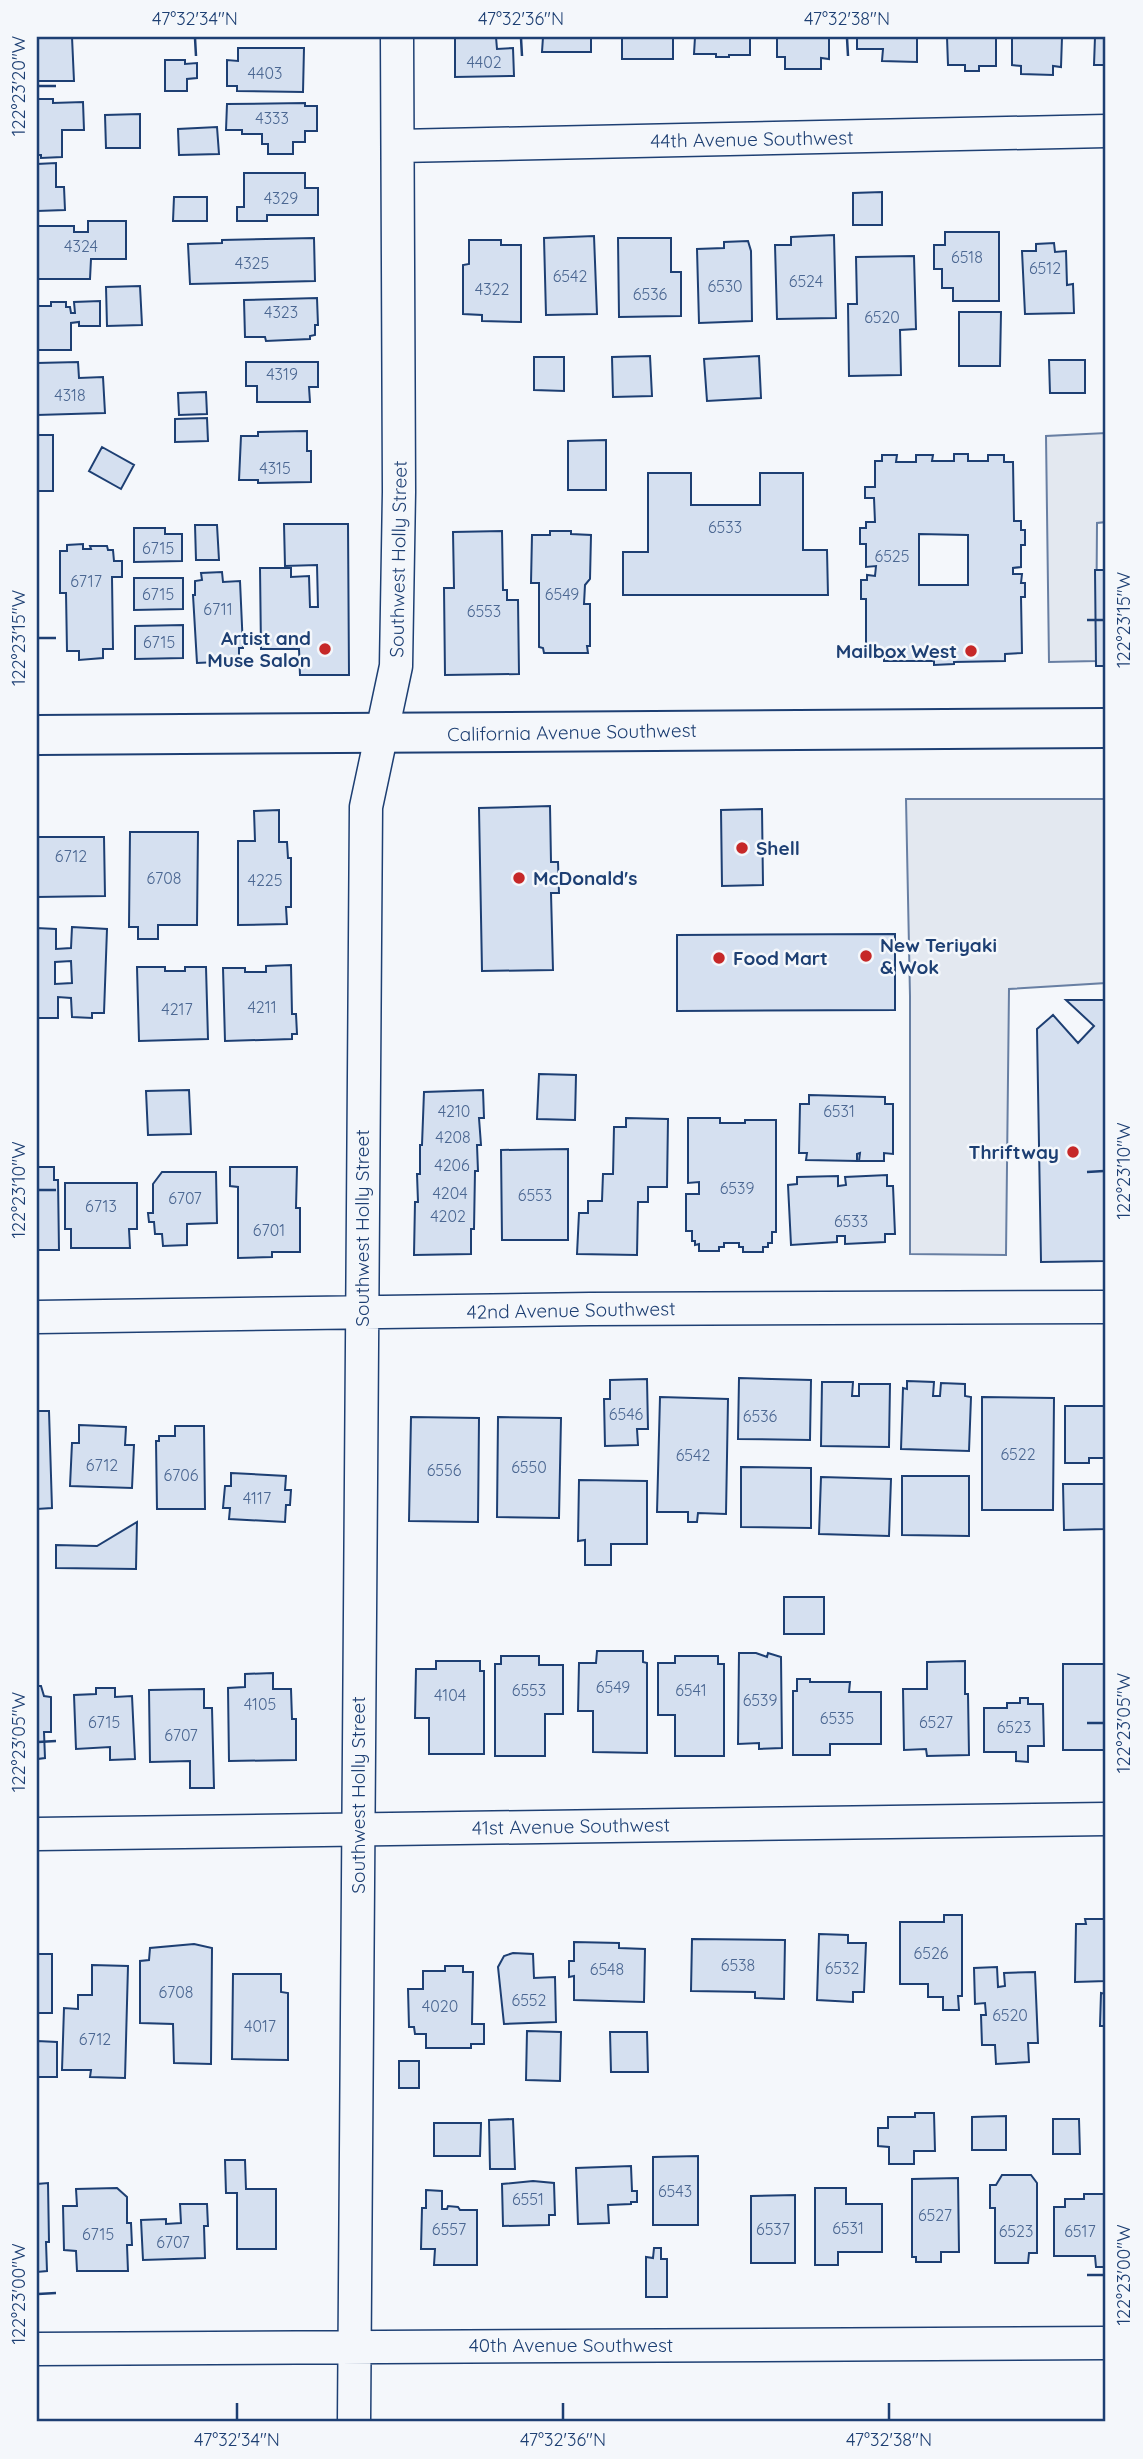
<svg xmlns="http://www.w3.org/2000/svg" width="1143" height="2459" viewBox="0 0 1143 2459" font-family="Quicksand,sans-serif">
<rect width="100%" height="100%" fill="#f4f7fb"/>
<path fill="#e3e8f0" stroke="#687fa3" stroke-width="2" d="M1106 433V522L1097 523 1096 661 1049 662 1046 436Z
M906 799H1106V983L1009 989 1006 1255 910 1254V996Z"/>
<path fill="#d5e0f0" stroke="#1d3f73" stroke-width="2" fill-rule="evenodd" d="M37 37H72L74 81H37Z
M455 37H496L497 49 513 48 514 76 455 77Z
M543 37H591V52H542Z
M622 37H673V59H622Z
M695 37H750V55H729V57H716V54H694Z
M777 37H829V59L821 58V69H785V57H777Z
M857 37H917V62L882 61 883 49H857Z
M947 37H996V66H979V71H965V65H948Z
M1012 37H1062L1061 67 1053 66V75L1021 74V66L1012 65Z
M1095 37H1106V65H1094Z
M238 48H304L303 92 237 91V86H227V60L238 61Z
M165 60H185V64L197 63V78L187 79V91H165Z
M37 99H53V103L83 102 84 130H62V157L41 158V155H37Z
M305 103V106H317V131H305V142H293V154H268V144H262V134H242V130H226L227 104Z
M140 114V148H106L105 115Z
M217 127 219 154 179 155 178 129Z
M56 163V187H64L65 210 37 211V164Z
M244 173H305V188H318V215H267V221H237V207H244Z
M882 192V225H853V193Z
M174 197H207V221H173Z
M88 221H126V259H91L90 279H37V226H74V232H88Z
M945 232H999V301H953V288H942V269H934V245H945Z
M834 235 836 318 777 319 775 245H791V237Z
M594 236 597 314 546 315 544 238Z
M314 238 315 281 190 284 188 244 222 243V240Z
M618 238H671V272H681V316L619 317Z
M469 240H501V245H521V322L482 321V315L463 314V265L469 264Z
M748 241 751 251 752 321 699 323 697 249 724 248V242Z
M1054 243 1055 252 1066 251 1067 285 1073 284 1074 313 1025 314 1022 251H1036V244Z
M914 256 916 329 900 330 901 375 849 376 848 304H857L856 257Z
M140 286 142 325 107 326 106 287Z
M317 298 318 325H315V335L310 336V339L266 341 265 337H245L244 300Z
M100 301V326H79V322L71 323V350H37V306H51V302H66V307H70L71 313H75L74 302Z
M959 312H1001L1000 366H959Z
M650 356 652 396 613 397 612 357Z
M759 356 761 398 707 401 704 359Z
M534 357H564V391L534 390Z
M1049 360H1085V393H1050Z
M78 362 79 378 103 377 105 413 37 415V363Z
M246 362H318V387H309L310 402H257V386H246Z
M206 392 207 414 179 415 178 393Z
M207 418 208 441 175 442V419Z
M37 423 38 435H53V491H37Z
M307 431V451H311V482L258 483V480H239L241 436H258V432Z
M606 440V490H568V441Z
M102 447 134 465 121 489 89 471Z
M954 454H968V461H988V455H1004V462H1013L1014 521H1021V530H1025V545H1021V567L1013 568V574H1022L1021 583H1025V597H1021L1022 653 1005 654V661L954 662V664L934 665V661H884V652H866V599H861V580H867V575L875 576 876 566 866 567V544H860V528H866V522H875L874 498H865V487H875V461H882V455H897L896 462H916V455H933L932 461H954ZM919 534 968 535V585H919Z
M648 473H691V505H760V473H803V550H827L828 595H623V552H648Z
M284 524H348L349 675H300L299 649H261L260 568H291V577L309 576 310 607H318L317 565 285 566Z
M195 525H217L219 560H196Z
M134 528H165V534H182V561L134 562Z
M502 531 503 590H507V600H518L519 674 445 675 444 588H454L453 532Z
M550 531H571V534L591 535 590 579 585 585 584 604H590V646H587L588 653H544L543 648 539 647V583H531L532 535H550Z
M83 544V549H91L90 546H107L108 550H113L114 561H122V577H112L113 649H103V658L79 660V651H67L66 593H60V551H67V545Z
M1095 570H1106V666H1096Z
M222 572 223 582 240 581 243 648H239V661L197 663 193 595H195V581L202 580 201 573Z
M134 578H183V609L134 610Z
M183 625V658L135 659V626Z
M550 806 551 862H558L559 893H551L553 970 482 971 479 808Z
M762 809 763 885 722 886 721 810Z
M279 810V842H287L288 858H291V907H286L287 924 238 925V841H255L254 811Z
M130 832H198L197 925H158V939H138V927H129Z
M37 837H104L105 896 37 897Z
M72 927 107 929 104 1013H92V1018L72 1017 71 998 58 997V1018H37V928L56 929V949L71 948ZM71 961 72 983 55 984V962Z
M895 934V1010L677 1011V935Z
M291 965 292 1014H296L297 1034H292V1039L225 1041 223 968H245V972H266V966Z
M137 967H165V971H185V967H206L208 1039 139 1041Z
M1066 1000H1106V1261L1041 1262 1037 1029 1053 1015 1078 1043 1094 1026Z
M539 1074 576 1075 575 1120 537 1119Z
M189 1090 191 1134 148 1135 146 1091Z
M483 1090 484 1118H479L481 1145H477L478 1171H475L474 1229H471V1254L414 1255 415 1202H418L417 1174H420V1145H422L424 1092Z
M809 1095 885 1097V1104H893V1154L884 1153V1161H859L860 1153 857 1154V1161L806 1160 807 1153H799L800 1104H809Z
M626 1118 668 1119 667 1187H648V1202H638L637 1255 577 1254 579 1213H588V1201H602L603 1174H613L614 1127H626Z
M688 1118H720V1123H745V1120H776V1232H772V1243H768V1247H763V1252H743V1247H739V1243H724V1247H719V1251H699V1244L695 1245V1241H692V1231H686V1194H699V1182L688 1183Z
M568 1149V1240H502L501 1150Z
M37 1167H54V1180H58L59 1250H37Z
M230 1167H297L296 1208H300V1252H272V1257L238 1258V1187L230 1186Z
M162 1172H216L217 1223 187 1224V1245L163 1246 162 1234H155L154 1222H149L148 1213H153V1184Z
M887 1175V1186H893L895 1234H885V1242L845 1244V1236H837V1242L791 1245 788 1185 797 1184V1177L838 1176V1186L846 1185 845 1177Z
M65 1183H137V1229H129L130 1248H71V1229H65Z
M739 1378 811 1380 810 1440 738 1439Z
M647 1379 648 1429H637L638 1445 605 1446 604 1399H610V1380Z
M907 1381 934 1382 933 1396H940L941 1383 965 1384V1396L971 1397 969 1451 901 1449 903 1388 907 1389Z
M822 1382H853L852 1396H859V1384H890L889 1447 821 1446Z
M660 1397 728 1399 726 1514 698 1513 697 1522H688V1512H657Z
M982 1397 1054 1398 1053 1510H982Z
M1065 1406H1106V1458H1089V1463H1065Z
M37 1411H49L52 1508 37 1509Z
M411 1417 479 1418 478 1522 409 1521Z
M498 1417 561 1418 559 1518 497 1517Z
M79 1425 126 1427 125 1445H134L132 1488 70 1486 72 1443H79Z
M175 1426H204L205 1509H157L156 1441H159V1436H175Z
M741 1467 811 1468V1528L741 1527Z
M231 1473 286 1476 285 1490H291L290 1505H286L285 1522 229 1519 230 1508H223L225 1486H231Z
M902 1476H969V1536L902 1535Z
M821 1477 891 1479 889 1536 819 1534Z
M579 1480 647 1481V1544H611V1565H585V1540L578 1541Z
M1063 1484H1106V1529L1064 1530Z
M137 1522 136 1569 56 1568V1545L97 1546Z
M784 1597H824V1634H784Z
M597 1651H643V1662L647 1663V1753L593 1752V1711H578L579 1663H596Z
M739 1653H756L767 1657 768 1653 781 1657 782 1748 759 1749V1743L738 1744Z
M501 1656H539V1665H563V1714H545V1756H495V1664H501Z
M675 1656H718V1664H724V1756H675V1715H658V1663H675Z
M436 1661H480V1671H484V1754H429V1718H415L416 1669H436Z
M965 1661V1694H968L969 1755 927 1756 926 1749 904 1750 903 1689H927V1662Z
M1063 1664H1106V1750H1063Z
M273 1673V1689H291L292 1719H296V1760L229 1761 228 1688 245 1687V1674Z
M797 1679H810V1682H850L849 1692H881V1744H830V1755H793V1691H797Z
M37 1686H41L44 1696 51 1697V1732H44L45 1758 37 1759Z
M96 1688H115V1697L132 1696 135 1759 110 1760V1747L76 1749 74 1695 96 1694Z
M204 1689V1708H212L214 1788H190V1761L150 1762 149 1690Z
M1020 1698H1028V1704H1043L1044 1746H1028V1762L1016 1761V1752H984V1708H1007V1703H1020Z
M944 1915H962V1996H958L959 2010H943V1997H928V1984H900V1922H944Z
M1085 1919H1106V1981L1075 1982 1076 1924H1086Z
M819 1934 848 1935V1943H866L864 1992H853V2002L817 2000Z
M692 1939 785 1940 784 1999 755 1998V1992L691 1991Z
M574 1942 619 1943V1948L645 1949 644 2002 574 2000V1976L569 1977V1961H574Z
M194 1944 212 1948 211 2064 174 2063 173 2024 140 2023V1961L149 1960 150 1948Z
M513 1953 533 1954 534 1978 555 1977 556 2022 504 2024 498 1967 504 1956Z
M37 1954H52V2013H37Z
M92 1965 128 1966 125 2078 90 2077 91 2070H62L64 2008 78 2009V1995H92Z
M445 1966H463V1972H473L472 2024H484V2044H471V2048H426V2034H415L414 2027H409L408 1989H423V1971H445Z
M997 1967 998 1987 1005 1986 1004 1973 1035 1972 1038 2043H1028L1029 2062 996 2064 995 2045H982L981 2015H986L985 2003 975 2004 974 1968Z
M233 1974H281V1992L288 1993V2060L232 2059Z
M1101 1993 1106 1994V2026H1100Z
M527 2031 561 2032 560 2081 526 2080Z
M610 2032H647L648 2072H611Z
M37 2041 57 2042V2077H37Z
M399 2061H419V2088H399Z
M915 2113H934L935 2151H914V2164H889V2147L878 2146V2128H888V2117H915Z
M1006 2116V2150H972V2117Z
M513 2119 515 2169H490L489 2120Z
M1053 2119H1079L1080 2154H1053Z
M434 2123H481L480 2156H434Z
M698 2156V2225H653V2157Z
M225 2160H245L246 2189H276V2249H237V2193H226Z
M631 2166 632 2191H637V2202H631V2204L608 2205 609 2223 578 2224 576 2168Z
M1002 2175H1031L1037 2183V2253H1029L1028 2263H995V2208H990V2185H996Z
M958 2178 959 2252H941V2262H916V2257H912V2179Z
M533 2181 554 2183 555 2215H549V2225L503 2226 502 2184Z
M48 2183 49 2242H46L47 2271 37 2272V2184Z
M117 2188 127 2197V2223H131L132 2245H127L128 2271H77L76 2251 64 2250 63 2206H77L76 2189Z
M815 2188H846V2204H882V2252H838V2265H815Z
M426 2190 442 2191V2209H447L448 2206 458 2207 460 2210H477V2265H434L435 2249H421L422 2208H426Z
M1084 2194H1106V2267H1096L1095 2256H1054V2207H1065V2199H1084Z
M795 2195V2263H751V2196Z
M180 2204H207L208 2226H204L205 2258 143 2260 141 2220 166 2219V2224L181 2223Z
M654 2248H661V2259H667V2297H646V2257L653 2258Z
M1032 2420V2422H985V2421Z"/>
<g fill="none" stroke-linecap="round" stroke-linejoin="round">
<g stroke="#1d3f73" stroke-width="35">
<path id="minor" d="M398 146 1106 131
M37 1317 590 1309 1106 1307
M37 1834 1106 1819
M37 2349 1106 2343
M354 2422 366 807 396 666 399 492 397 37"/>
</g>
<g stroke="#1d3f73" stroke-width="42">
<path id="secondary" d="M37 735 1106 728"/>
</g>
<use href="#minor" stroke="#f4f7fb" stroke-width="32"/>
<use href="#secondary" stroke="#f4f7fb" stroke-width="38"/>
</g>
<path fill="none" stroke="#1d3f73" stroke-width="2.5" d="M195 38 196 56M521 38 522 56M847 38 848 56M38 86H56M1087 620H1104M38 638H56M1087 1172 1104 1171M38 1190H56M1087 1723H1104M38 1742 56 1741M1087 2275H1104M38 2294 56 2293M237 2403V2420M563 2403V2420M889 2403V2420"/>
<g fill="#c62828" stroke="#f4f7fb" stroke-width="2.5">
<circle cx="325" cy="649" r="7"/>
<circle cx="971" cy="651" r="7"/>
<circle cx="742" cy="848" r="7"/>
<circle cx="519" cy="878" r="7"/>
<circle cx="866" cy="956" r="7"/>
<circle cx="719" cy="958" r="7"/>
<circle cx="1073" cy="1152" r="7"/>
</g>
<g text-anchor="middle" stroke-width="5" stroke-linejoin="round" paint-order="stroke">
<g font-size="16" fill="#4b6792">
<text x="484" y="68">4402</text>
<text x="265" y="79">4403</text>
<text x="272" y="124">4333</text>
<text x="281" y="204">4329</text>
<text x="81" y="252">4324</text>
<text x="967" y="263">6518</text>
<text x="252" y="269">4325</text>
<text x="1045" y="274">6512</text>
<text x="570" y="282">6542</text>
<text x="806" y="287">6524</text>
<text x="725" y="292">6530</text>
<text x="492" y="295">4322</text>
<text x="650" y="300">6536</text>
<text x="281" y="318">4323</text>
<text x="882" y="323">6520</text>
<text x="282" y="380">4319</text>
<text x="70" y="401">4318</text>
<text x="275" y="474">4315</text>
<text x="725" y="533">6533</text>
<text x="158" y="554">6715</text>
<text x="892" y="562">6525</text>
<text x="86" y="587">6717</text>
<text x="158" y="600">6715</text>
<text x="562" y="600">6549</text>
<text x="218" y="615">6711</text>
<text x="484" y="617">6553</text>
<text x="159" y="648">6715</text>
<text x="71" y="862">6712</text>
<text x="164" y="884">6708</text>
<text x="265" y="886">4225</text>
<text x="262" y="1013">4211</text>
<text x="177" y="1015">4217</text>
<text x="454" y="1117">4210</text>
<text x="839" y="1117">6531</text>
<text x="453" y="1143">4208</text>
<text x="452" y="1171">4206</text>
<text x="737" y="1194">6539</text>
<text x="450" y="1199">4204</text>
<text x="535" y="1201">6553</text>
<text x="185" y="1204">6707</text>
<text x="101" y="1212">6713</text>
<text x="448" y="1222">4202</text>
<text x="851" y="1227">6533</text>
<text x="269" y="1236">6701</text>
<text x="626" y="1420">6546</text>
<text x="760" y="1422">6536</text>
<text x="1018" y="1460">6522</text>
<text x="693" y="1461">6542</text>
<text x="102" y="1471">6712</text>
<text x="529" y="1473">6550</text>
<text x="444" y="1476">6556</text>
<text x="181" y="1481">6706</text>
<text x="257" y="1504">4117</text>
<text x="613" y="1693">6549</text>
<text x="529" y="1696">6553</text>
<text x="691" y="1696">6541</text>
<text x="450" y="1701">4104</text>
<text x="760" y="1706">6539</text>
<text x="260" y="1710">4105</text>
<text x="837" y="1724">6535</text>
<text x="104" y="1728">6715</text>
<text x="936" y="1728">6527</text>
<text x="1014" y="1733">6523</text>
<text x="181" y="1741">6707</text>
<text x="931" y="1959">6526</text>
<text x="738" y="1971">6538</text>
<text x="842" y="1974">6532</text>
<text x="607" y="1975">6548</text>
<text x="176" y="1998">6708</text>
<text x="529" y="2006">6552</text>
<text x="440" y="2012">4020</text>
<text x="1010" y="2021">6520</text>
<text x="260" y="2032">4017</text>
<text x="95" y="2045">6712</text>
<text x="675" y="2197">6543</text>
<text x="528" y="2205">6551</text>
<text x="935" y="2221">6527</text>
<text x="848" y="2234">6531</text>
<text x="449" y="2235">6557</text>
<text x="773" y="2235">6537</text>
<text x="1016" y="2237">6523</text>
<text x="1080" y="2237">6517</text>
<text x="98" y="2240">6715</text>
<text x="173" y="2248">6707</text>
</g>
<g font-size="19" fill="#1d3f73" stroke="#f4f7fb">
<text transform="translate(752 139) rotate(-1)" y="7">44th Avenue Southwest</text>
<text transform="translate(398 559) rotate(-89)" y="7">Southwest Holly Street</text>
<text transform="translate(572 732) rotate(-1)" y="7">California Avenue Southwest</text>
<text transform="translate(362 1228) rotate(-90)" y="7">Southwest Holly Street</text>
<text transform="translate(571 1310) rotate(-1)" y="7">42nd Avenue Southwest</text>
<text transform="translate(358 1795) rotate(-90)" y="7">Southwest Holly Street</text>
<text transform="translate(571 1826) rotate(-1)" y="7">41st Avenue Southwest</text>
<text x="571" y="2352">40th Avenue Southwest</text>
</g>
<g font-size="19" font-weight="bold" fill="#1d3f73" stroke="#f4f7fb" text-anchor="start">
<text x="311" y="645" text-anchor="end">Artist and<tspan x="311" dy="22">Muse Salon</tspan></text>
<text x="957" y="658" text-anchor="end">Mailbox West</text>
<text x="756" y="855">Shell</text>
<text x="533" y="885">McDonald's</text>
<text x="880" y="952">New Teriyaki<tspan x="880" dy="22">&amp; Wok</tspan></text>
<text x="733" y="965">Food Mart</text>
<text x="1059" y="1159" text-anchor="end">Thriftway</text>
</g>
</g>
<rect width="1143" height="2459" fill="none" stroke="#f4f7fb" stroke-width="77"/>
<rect x="38" y="38" width="1066" height="2382" fill="none" stroke="#1d3f73" stroke-width="2.5"/>
<g font-size="18" text-anchor="middle" fill="#1d3f73">
<text x="195" y="25">47°32'34"N</text>
<text x="521" y="25">47°32'36"N</text>
<text x="847" y="25">47°32'38"N</text>
<text transform="translate(19 86) rotate(-90)" y="6">122°23'20"W</text>
<text transform="translate(1124 620) rotate(-90)" y="6">122°23'15"W</text>
<text transform="translate(19 638) rotate(-90)" y="6">122°23'15"W</text>
<text transform="translate(1124 1171) rotate(-90)" y="6">122°23'10"W</text>
<text transform="translate(19 1190) rotate(-90)" y="6">122°23'10"W</text>
<text transform="translate(1124 1723) rotate(-90)" y="6">122°23'05"W</text>
<text transform="translate(19 1742) rotate(-90)" y="6">122°23'05"W</text>
<text transform="translate(1124 2275) rotate(-90)" y="6">122°23'00"W</text>
<text transform="translate(19 2294) rotate(-90)" y="6">122°23'00"W</text>
<text x="237" y="2446">47°32'34"N</text>
<text x="563" y="2446">47°32'36"N</text>
<text x="889" y="2446">47°32'38"N</text>
</g>
</svg>
